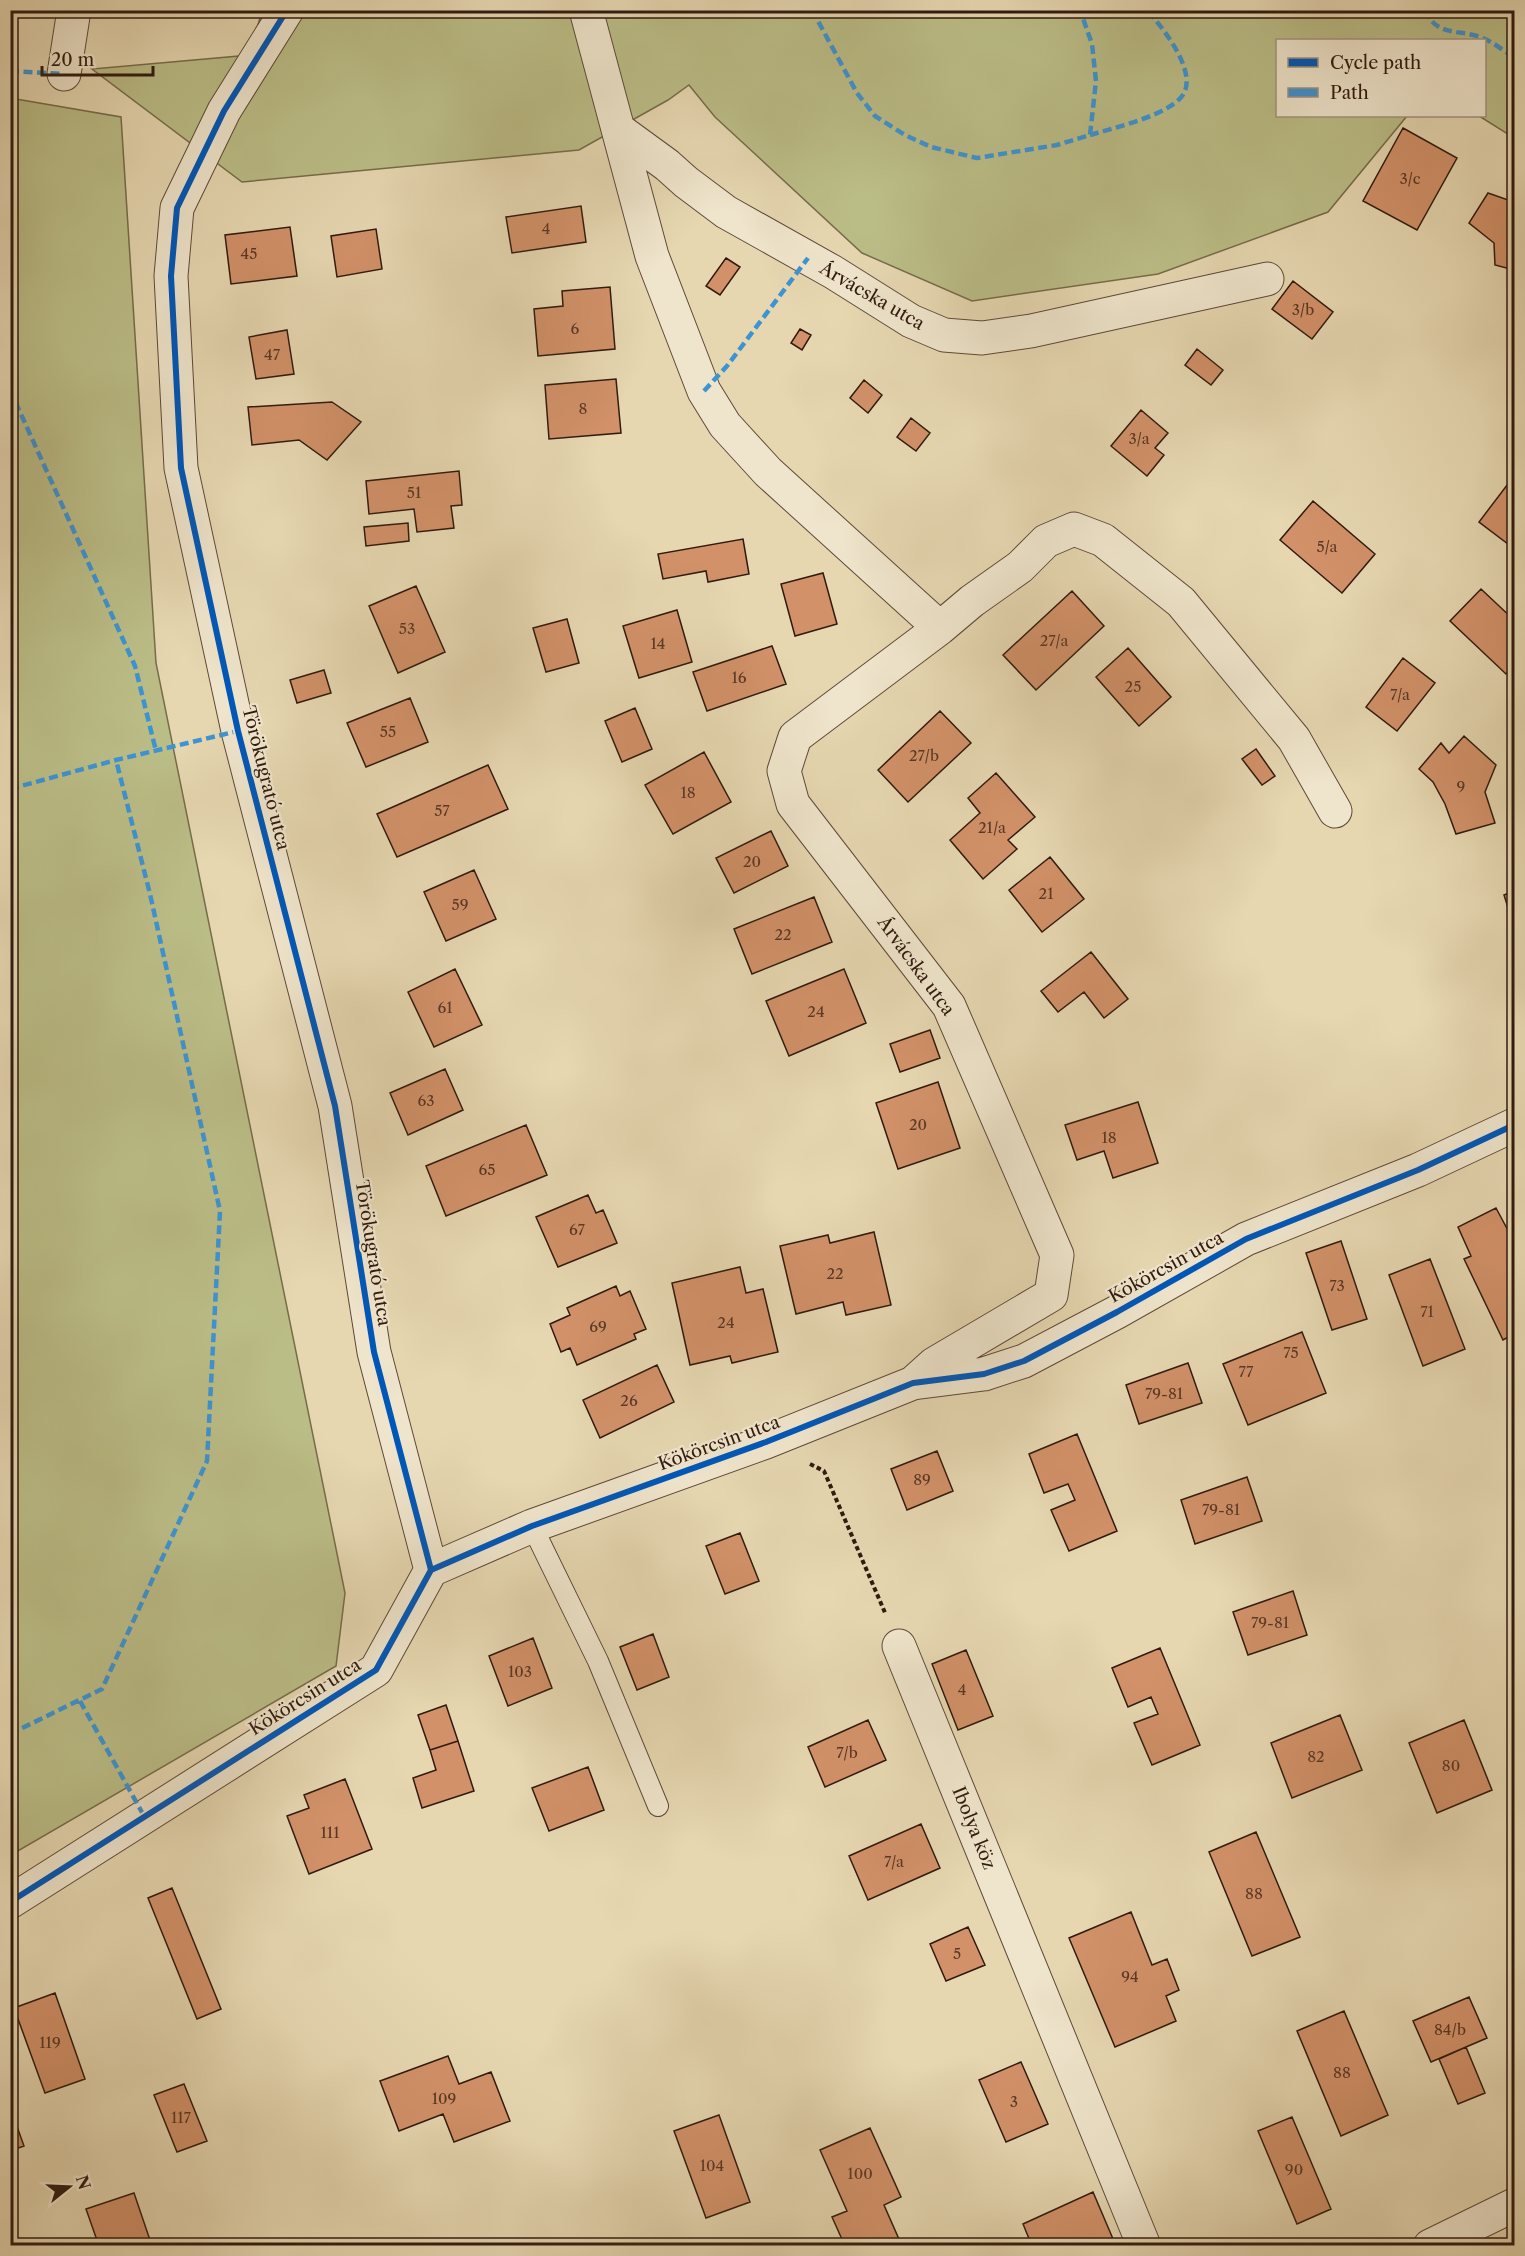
<svg xmlns="http://www.w3.org/2000/svg" width="1525" height="2256" viewBox="0 0 1525 2256" font-family="'Libre Caslon Text',serif">
<rect width="100%" height="100%" fill="#e6d7b1"/>
<filter id="stains"><feTurbulence type="fractalNoise" baseFrequency=".00333" numOctaves="4"/><feColorMatrix values="0 0 0 0 .2 0 0 0 0 .09 0 0 0 0 .02 0 0 0 .5 -.17"/></filter>
<radialGradient id="worn" r=".72"><stop offset=".6" stop-color="#630" stop-opacity="0"/><stop offset="1" stop-color="#630" stop-opacity=".3"/></radialGradient>
<path fill="#bbbd87" stroke="#766c4b" stroke-width="1.5" d="M262 10H1514V138L1479 116H1484V40H1278V116H1407L1328 212 1158 274 972 301 862 253 715 117 689 85 668 100 579 150 242 182 92 69 250 55Z
M10 98 121 117 156 663 345 1593 336 1666 11 1855Z"/>
<path fill="#d29169" stroke="#301a0f" stroke-width="1.5" d="M186 10H220V13Z
M1403 128 1457 158 1417 230 1363 201Z
M1488 193 1514 202V270L1495 265 1494 243 1469 223Z
M581 206 586 242 512 253 506 217Z
M290 227 297 276 231 284 225 235Z
M376 229 382 269 337 277 331 236Z
M726 258 740 267 720 295 706 286Z
M1293 281 1333 312 1312 339 1272 309Z
M610 287 615 349 538 356 534 309 563 306 562 291Z
M800 329 811 335 802 350 791 343Z
M287 330 294 374 256 379 249 337Z
M1197 349 1223 370 1211 385 1185 365Z
M616 379 621 433 549 439 545 385Z
M864 380 882 395 868 413 850 398Z
M332 402 361 422 327 460 299 440 252 445 248 407Z
M1141 410 1168 433 1155 448 1164 455 1147 476 1111 446Z
M911 418 930 433 916 451 897 437Z
M459 471 462 505 451 506 454 528 417 532 414 509 369 514 366 481Z
M1514 476V545L1512 547 1479 522Z
M1313 501 1375 554 1342 593 1280 540Z
M408 523 409 541 366 546 364 527Z
M743 539 749 574 708 582 706 571 663 579 658 554Z
M823 573 837 624 795 636 781 584Z
M416 586 445 652 398 673 369 606Z
M1481 589 1514 620V665L1506 674 1450 621Z
M1072 591 1104 626 1036 690 1003 655Z
M677 610 692 662 639 678 623 626Z
M567 619 579 663 546 672 533 628Z
M772 646 786 684 707 711 693 672Z
M1128 648 1171 697 1139 726 1096 677Z
M1403 658 1435 683 1397 731 1366 707Z
M324 670 331 693 297 703 290 680Z
M410 698 428 742 366 767 347 723Z
M635 708 652 749 622 762 605 721Z
M940 711 971 743 908 802 878 770Z
M1464 736 1496 765 1485 792 1495 823 1456 834 1445 804 1433 782 1419 769 1441 743 1449 753Z
M1256 749 1275 776 1262 785 1242 759Z
M704 752 731 802 673 834 645 785Z
M488 765 508 809 397 857 377 814Z
M996 773 1035 817 1008 840 1017 849 983 879 950 840 980 813 968 798Z
M771 831 788 866 734 893 716 858Z
M1050 857 1084 899 1042 932 1009 890Z
M474 870 496 919 446 941 424 892Z
M1514 891V927L1504 895Z
M814 897 832 942 752 974 734 929Z
M1091 952 1128 999 1104 1018 1084 992 1058 1012 1041 991Z
M455 969 482 1025 434 1047 408 992Z
M844 969 866 1023 789 1056 766 1001Z
M930 1030 940 1058 900 1072 890 1044Z
M445 1069 463 1110 408 1135 390 1093Z
M938 1082 960 1148 898 1169 876 1103Z
M1138 1102 1158 1163 1113 1178 1104 1151 1077 1160 1065 1125Z
M526 1125 547 1175 446 1216 426 1166Z
M588 1195 596 1213 603 1210 617 1243 558 1267 536 1217Z
M1496 1208 1511 1236 1514 1234V1334L1503 1340 1464 1259 1471 1256 1458 1227Z
M874 1232 891 1305 846 1315 843 1302 796 1314 780 1246 828 1235 830 1243Z
M1341 1241 1367 1319 1332 1330 1306 1253Z
M1430 1259 1465 1349 1423 1366 1389 1275Z
M740 1267 746 1293 763 1289 778 1352 732 1363 730 1356 690 1365 672 1283Z
M616 1286 620 1296 630 1291 646 1329 634 1334 636 1339 577 1365 570 1348 561 1352 550 1324 570 1315 567 1308Z
M1302 1332 1326 1393 1248 1425 1223 1364Z
M1188 1363 1202 1403 1139 1424 1126 1385Z
M657 1365 674 1402 600 1438 583 1400Z
M1077 1434 1117 1531 1069 1551 1051 1510 1075 1500 1068 1484 1044 1493 1029 1454Z
M937 1451 953 1491 907 1510 891 1469Z
M1247 1477 1262 1521 1195 1544 1181 1500Z
M740 1533 759 1581 725 1594 706 1546Z
M1293 1591 1307 1635 1248 1655 1233 1612Z
M653 1634 669 1677 637 1690 620 1647Z
M533 1638 552 1688 508 1706 489 1656Z
M1160 1648 1200 1745 1152 1765 1134 1723 1158 1714 1151 1697 1128 1707 1112 1668Z
M966 1650 993 1716 958 1730 932 1664Z
M446 1705 458 1741 430 1750 418 1715Z
M1340 1715 1362 1770 1292 1798 1271 1743Z
M868 1720 886 1760 825 1787 808 1747Z
M1464 1720 1492 1790 1437 1813 1409 1743Z
M458 1741 474 1791 422 1808 413 1778 436 1770 430 1750Z
M588 1767 604 1810 549 1831 532 1788Z
M345 1779 372 1849 309 1874 287 1816 309 1808 304 1795Z
M921 1824 940 1868 868 1900 849 1856Z
M1256 1832 1300 1937 1252 1956 1209 1852Z
M172 1888 221 2009 197 2019 148 1898Z
M1131 1912 1152 1965 1167 1959 1179 1990 1166 1996 1176 2021 1115 2047 1069 1938Z
M968 1927 985 1965 946 1981 930 1944Z
M55 1993 85 2079 45 2093 14 2008Z
M1469 1997 1487 2038 1431 2062 1413 2021Z
M1344 2011 1388 2115 1341 2136 1297 2031Z
M1466 2047 1485 2093 1458 2104 1439 2059Z
M448 2056 459 2084 491 2072 510 2121 454 2142 443 2114 399 2131 380 2081Z
M1021 2062 1048 2124 1006 2142 979 2080Z
M184 2084 207 2141 177 2152 154 2095Z
M10 2107 24 2146 10 2151Z
M719 2115 750 2202 706 2218 674 2131Z
M1292 2117 1331 2209 1297 2224 1258 2131Z
M870 2128 901 2197 884 2205 902 2246H845L832 2217 847 2211 820 2150Z
M1093 2192 1116 2246H1032L1023 2224Z
M134 2193 152 2246H99L86 2209Z"/>
<g fill="none" stroke-linecap="round" stroke-linejoin="round">
<g stroke="#5e4938" stroke-width="22">
<path id="lane" d="M532 1526 598 1661 658 1806"/>
</g>
<g stroke="#5e4938" stroke-width="35">
<path id="street" d="M287 10 224 111 177 208 171 276 181 468 238 731 335 1106 374 1352 431 1570
M586 10 652 256 704 391 725 425 768 472 940 628
M64 74 74 10
M619 130 667 165 686 182 726 212 833 272 911 321 944 335 982 338 1031 331 1267 279
M914 1382 934 1364 1051 1295 1057 1255 949 1006 793 804 784 771 795 737 940 628 972 601 1020 567 1046 541 1074 529 1103 540 1181 602 1294 739 1335 811
M899 1646 1144 2246
M10 1902 376 1670 431 1570 532 1526 766 1442 913 1383 984 1374 1024 1361 1117 1312 1246 1239 1418 1170 1514 1125
M1430 2246 1514 2205"/>
</g>
<path stroke="#301a0f" stroke-width="4" stroke-dasharray="4.5 3" stroke-linecap="butt" d="M810 1464 824 1471 886 1615"/>
<use href="#lane" stroke="#efe5cc" stroke-width="20"/>
<use href="#street" stroke="#efe5cc" stroke-width="33"/>
<path stroke="#3d94d2" stroke-width="4.5" stroke-dasharray="9 4.5" stroke-linecap="butt" d="M812 10 857 93 875 116 905 135 931 147 977 158 1057 145 1090 135 1096 81 1092 44 1080 10
M1425 10C1435 35 1456 30 1477 36 1491 40 1502 50 1514 57
M10 71 64 74
M1090 135C1113 128 1176 114 1185 91 1194 67 1163 28 1147 10
M10 390 135 666 156 751
M704 391 727 366 808 258
M10 789 116 760 238 731
M80 1701 144 1816
M10 1734 102 1689 207 1461 220 1211 150 894 116 760"/>
<g stroke="#efe5cc" stroke-width="10">
<path id="cycleway" d="M287 10 224 111 177 208 171 276 181 468 238 731 335 1106 374 1352 431 1570
M10 1902 376 1670 431 1570 532 1526 766 1442 913 1383 984 1374 1024 1361 1117 1312 1246 1239 1418 1170 1514 1125"/>
</g>
<use href="#cycleway" stroke="#0057b8" stroke-width="6"/>
</g>
<g text-anchor="middle" stroke-width="4.5" stroke-linejoin="round" paint-order="stroke">
<g font-size="15" fill="#583826">
<text x="1410" y="184">3/c</text>
<text x="546" y="234">4</text>
<text x="249" y="259">45</text>
<text x="1303" y="315">3/b</text>
<text x="575" y="334">6</text>
<text x="272" y="360">47</text>
<text x="583" y="414">8</text>
<text x="1139" y="444">3/a</text>
<text x="414" y="498">51</text>
<text x="1327" y="552">5/a</text>
<text x="407" y="634">53</text>
<text x="1054" y="646">27/a</text>
<text x="658" y="649">14</text>
<text x="739" y="683">16</text>
<text x="1133" y="692">25</text>
<text x="1400" y="700">7/a</text>
<text x="388" y="737">55</text>
<text x="924" y="761">27/b</text>
<text x="1461" y="792">9</text>
<text x="688" y="798">18</text>
<text x="442" y="816">57</text>
<text x="992" y="833">21/a</text>
<text x="752" y="867">20</text>
<text x="1046" y="899">21</text>
<text x="460" y="910">59</text>
<text x="783" y="940">22</text>
<text x="445" y="1013">61</text>
<text x="816" y="1017">24</text>
<text x="426" y="1106">63</text>
<text x="918" y="1130">20</text>
<text x="1109" y="1143">18</text>
<text x="487" y="1175">65</text>
<text x="577" y="1235">67</text>
<text x="835" y="1279">22</text>
<text x="1337" y="1291">73</text>
<text x="1427" y="1317">71</text>
<text x="726" y="1328">24</text>
<text x="598" y="1332">69</text>
<text x="1291" y="1358">75</text>
<text x="1246" y="1377">77</text>
<text x="1164" y="1399">79-81</text>
<text x="629" y="1406">26</text>
<text x="922" y="1485">89</text>
<text x="1221" y="1515">79-81</text>
<text x="1270" y="1628">79-81</text>
<text x="520" y="1677">103</text>
<text x="962" y="1695">4</text>
<text x="847" y="1758">7/b</text>
<text x="1316" y="1762">82</text>
<text x="1451" y="1771">80</text>
<text x="330" y="1838">111</text>
<text x="894" y="1867">7/a</text>
<text x="1254" y="1899">88</text>
<text x="957" y="1959">5</text>
<text x="1130" y="1982">94</text>
<text x="1450" y="2035">84/b</text>
<text x="50" y="2048">119</text>
<text x="1342" y="2078">88</text>
<text x="444" y="2104">109</text>
<text x="1014" y="2107">3</text>
<text x="181" y="2123">117</text>
<text x="712" y="2171">104</text>
<text x="1294" y="2175">90</text>
<text x="860" y="2179">100</text>
</g>
<g font-size="18" fill="#301a0f" stroke="#efe5cc">
<text transform="translate(872 296) rotate(30)" y="6">Árvácska utca</text>
<text transform="translate(266 778) rotate(76)" y="6">Törökugrató utca</text>
<text transform="translate(916 966) rotate(54)" y="6">Árvácska utca</text>
<text transform="translate(373 1253) rotate(81)" y="6">Törökugrató utca</text>
<text transform="translate(1166 1267) rotate(-29)" y="6">Kökörcsin utca</text>
<text transform="translate(719 1443) rotate(-20)" y="6">Kökörcsin utca</text>
<text transform="translate(305 1697) rotate(-32)" y="6">Kökörcsin utca</text>
<text transform="translate(974 1828) rotate(68)" y="6">Ibolya köz</text>
</g>
</g>
<rect width="1525" height="2256" fill="none" stroke="#e6d7b1" stroke-width="36"/>
<rect x="12" y="12" width="1501" height="2232" fill="none" stroke="#301a0f" stroke-width="3"/>
<rect x="18" y="18" width="1489" height="2220" fill="none" stroke="#301a0f" stroke-width="1.5"/>
<rect x="1276" y="39" width="210" height="78" fill="#efe5cc" stroke="#a39480" stroke-width="1.5"/>
<rect x="1288" y="58" width="30" height="9" fill="#0057b8" stroke="#a39480" stroke-width="1.5"/>
<text x="1330" y="69" font-size="18" fill="#301a0f">Cycle path</text>
<rect x="1288" y="88" width="30" height="9" fill="#3d94d2" stroke="#a39480" stroke-width="1.5"/>
<text x="1330" y="99" font-size="18" fill="#301a0f">Path</text>
<g transform="translate(69 2187) rotate(72)" stroke="#efe5cc" stroke-width="4.5" paint-order="stroke">
<path d="M0-4.5L10 22L0 15L-10 22Z" fill="#301a0f"/>
<text y="-9" font-size="16" font-weight="bold" text-anchor="middle" fill="#301a0f">N</text>
</g>
<path d="M42 66v9h111v-9" fill="none" stroke="#301a0f" stroke-width="3"/>
<text x="51" y="66" font-size="18" fill="#301a0f" stroke="#efe5cc" stroke-width="4.5" paint-order="stroke">20 m</text>
<rect width="100%" height="100%" filter="url(#stains)"/>
<rect width="100%" height="100%" fill="url(#worn)"/>
</svg>
